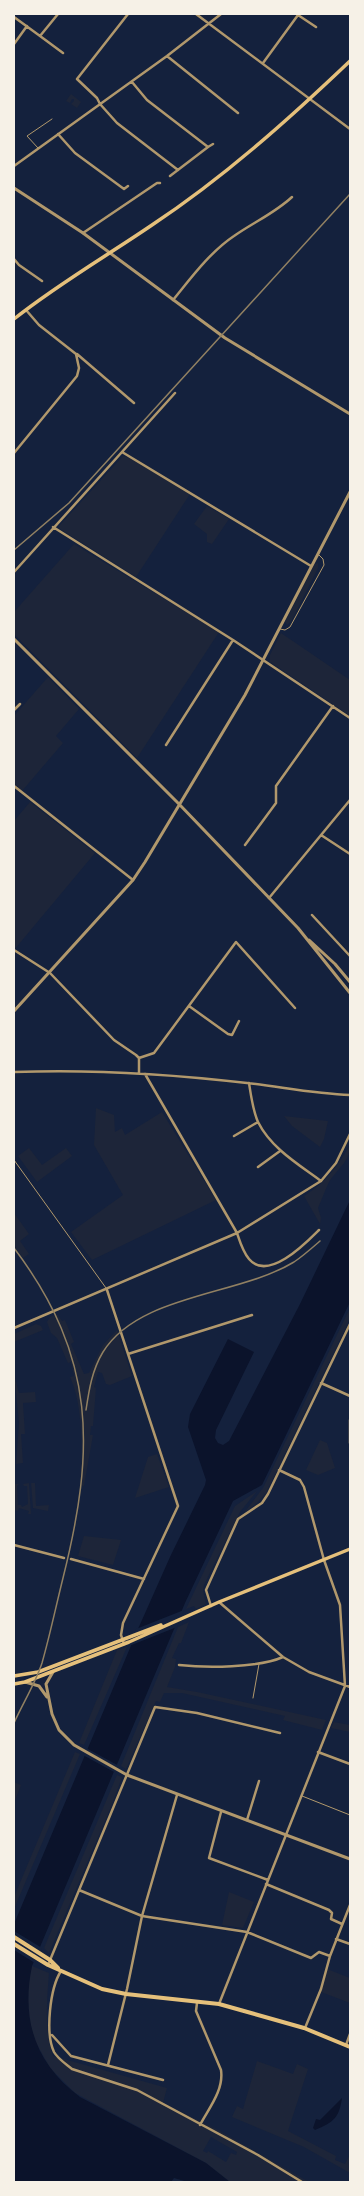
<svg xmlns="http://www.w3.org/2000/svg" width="364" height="2196" viewBox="0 0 364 2196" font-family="Commissioner,sans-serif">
<rect width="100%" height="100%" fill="#14213d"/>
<path fill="#1d2539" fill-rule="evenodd" d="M71 94 81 102 77 108 71 104 74 101V99H72L70 103 66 101Z
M123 456 130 458 190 494 136 577 60 529 59 526Z
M207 506 229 519 212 544 207 542V534L194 524Z
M74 544 219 632 137 758 14 634V612Z
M318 563V568L291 622 287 625 285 622 315 564Z
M281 633 350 680V716L270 662V655Z
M48 677 79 709 56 736 63 743 22 791 14 784V716Z
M30 802 95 853 14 950V821Z
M96 1108 114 1115 115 1132 122 1128 125 1135 162 1112 216 1200 92 1260 71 1232 123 1195 94 1145Z
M284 1116 328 1121 324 1139 320 1147 292 1126Z
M350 1145C350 1162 337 1169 329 1182 325 1190 322 1199 318 1208L321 1218 320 1224 304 1196C327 1181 336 1168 350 1145Z
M29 1148 42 1165 66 1148 72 1156 37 1182 18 1156Z
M14 1213 29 1234 20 1241 29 1254 23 1258 14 1246Z
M350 1308V1319L266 1493 257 1503 244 1513 263 1488Z
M56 1314 58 1315 62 1321 65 1320 74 1342 71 1344 84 1374 89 1373 103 1345 117 1330 132 1376 110 1385 106 1384 102 1373 98 1372 94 1387 96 1388 93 1426H91L90 1435H93L84 1486 80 1485C83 1453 83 1405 70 1377L74 1376 71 1362 68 1363 57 1338 51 1333 47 1322 50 1317Z
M36 1324 41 1326 43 1330 14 1342V1334Z
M14 1374 19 1393 35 1392 36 1402 23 1403 25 1434H21L23 1463 16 1464 19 1423Z
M320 1440 327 1443 335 1468 318 1475 306 1470Z
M157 1454 169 1487 135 1498 148 1457Z
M29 1483 31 1514H28L29 1511 19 1508 18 1511 14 1510 15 1484H19L17 1486 18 1505H21L22 1507 28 1504 27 1486H24L23 1484Z
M31 1483H35L36 1506 49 1505 48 1511 33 1508Z
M257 1491 240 1512 204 1585 203 1590 206 1604 196 1609 194 1606 186 1609 235 1506Z
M84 1536 121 1540 113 1565 78 1556Z
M189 1622 181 1643H179L172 1658 176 1659 175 1667 167 1687 197 1692 326 1720 322 1730 283 1720 285 1716 182 1693H164L160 1702 156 1701 126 1769 121 1766 178 1627Z
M127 1647 84 1745 79 1743 117 1650Z
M334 1722 350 1725V1732L331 1728Z
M75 1752 80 1754 14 1909V1897Z
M117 1775 122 1777 113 1802 49 1953 44 1948Z
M14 1782 21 1785 14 1803Z
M229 1892 254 1902 243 1928 222 1925Z
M32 1966 49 1973C47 1999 44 2031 53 2056L167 2088 163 2103 220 2131 309 2182H230L206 2163 75 2093 50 2068 35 2041 29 2020 28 2002V1983ZM211 2137 237 2152 236 2155 231 2153 226 2162 208 2151 207 2153 203 2151Z
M327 1969 350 1978V2003L321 1992Z
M257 2061 293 2074 297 2064 308 2069 288 2131 336 2156 335 2160 345 2164 350 2154V2173L304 2147 232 2117 237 2106 243 2109Z"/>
<path fill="#0b132b" d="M350 1200V1302L262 1485 233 1501 185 1603 32 1966C21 2020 35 2063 80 2097L206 2163 230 2182H188L174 2178 171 2182H14V1924L138 1629 170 1557 205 1485 206 1480 188 1427 190 1414 228 1339 254 1352 216 1430 215 1438 218 1443 223 1445 229 1441 300 1304Z
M342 2098C339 2118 334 2122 315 2130L313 2128 316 2119 320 2120Z"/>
<path fill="#14213d" d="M184 1610 177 1627 129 1646 136 1629Z
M86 1748 119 1766 116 1773 83 1755Z
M14 1931 42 1948 35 1963 14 1950Z"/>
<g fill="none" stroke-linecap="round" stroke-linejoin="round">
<path stroke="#b1986c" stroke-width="1" d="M38 148 27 136 52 119
M280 629 285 630 290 627 324 565 323 559 318 554
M14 1160 106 1288
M253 1698 259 1664
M302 1796 350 1815"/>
<path stroke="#b1986c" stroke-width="2.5" d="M128 14 77 79 97 98 100 104 117 123 178 170
M196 14 350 129
M298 15 316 27
M14 17 40 36 58 14
M40 36 63 53
M14 44 27 26
M167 56 238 113
M263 63 298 15
M132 82 147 100 208 147 213 144
M58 134 75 153 124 189 128 186
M14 166 167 56 221 14
M170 176 208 147
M83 233 157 183H160
M14 259 19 265 42 281
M173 300C191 278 210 252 234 236 254 222 275 213 292 197
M77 354 134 403
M122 452 311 566
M14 453 77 376 79 368 76 354 39 325 26 310
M53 527 233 640 350 718
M14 572 175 393
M14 710 20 704
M166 745 233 640
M14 786 133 880
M321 835 350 854
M245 845 276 803V786L333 706
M269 898 350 800
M312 915 350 956
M14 950 50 973 114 1040 136 1055 139 1058V1073
M189 1006 228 1034 232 1035 239 1021
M139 1058 154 1053 236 942 295 1008
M14 1072C92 1069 170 1074 247 1083 282 1087 315 1094 350 1095
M145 1074 237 1233C240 1242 243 1252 249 1259 268 1282 306 1243 319 1230
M249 1083C251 1096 253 1111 258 1122 271 1148 298 1164 321 1181
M234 1136 258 1122
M258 1167 280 1151
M107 1290 178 1506 123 1623 121 1635 124 1644
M14 1328 237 1233 321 1181 336 1163 350 1134
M128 1354 252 1315
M321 1383 350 1396
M350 1420V1443
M14 1545 64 1558
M71 1559 144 1579
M219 1602 283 1657 309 1672 350 1687
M211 1606 206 1590 238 1519 262 1503 268 1494 350 1324
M179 1665C206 1668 258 1668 283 1657
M318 1752 350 1764
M221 1812 209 1858 268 1880
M247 1820 259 1781
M266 1884 329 1910 332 1913 331 1919 342 1924
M79 1890 142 1916 247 1932 311 1958 319 1952 330 1956
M336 1939 350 1944
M48 1965 155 1707 197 1713 280 1733
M61 1971C50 1988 45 2033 54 2052 58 2059 66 2064 72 2069L137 2090 258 2155 302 2182
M197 2003 196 2011 221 2070C224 2090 209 2108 200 2125
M219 2004 345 1686 340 1605 324 1560 304 1487 300 1480 279 1470
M305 2028 321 1989 330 1956 350 1905
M52 2035 71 2056 163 2080
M346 2045 350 2034
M108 2065 127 1989 142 1916 177 1795"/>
<path stroke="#b1986c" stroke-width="3" d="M14 188 83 233 225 338 350 414
M14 639 179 804 298 928 350 993
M309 940 335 964 350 982
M14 1011 133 880 145 862 245 695 350 492
M53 1672 46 1684 52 1714 59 1730 74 1745 127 1775 350 1859
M25 1682 39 1686 47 1697"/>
<path stroke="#e5c07b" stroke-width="3.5" d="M14 319C58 284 105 257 152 225 223 178 288 120 350 61
M14 1676 38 1672 161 1625
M14 1684 25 1682 129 1642 219 1602 350 1549"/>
<path stroke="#e5c07b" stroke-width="4" d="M14 1937 50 1960 58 1968
M14 1944 48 1965 102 1989 126 1994 219 2004 304 2028 350 2047"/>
<path stroke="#918062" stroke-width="1.5" d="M14 550 69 503 350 194
M14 1248C97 1358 95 1450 63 1578 56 1606 50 1635 42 1663 35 1684 23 1703 14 1723
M86 1410C89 1390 92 1370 103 1352 139 1294 238 1296 294 1262 303 1256 312 1248 320 1241"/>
</g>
<rect width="364" height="2196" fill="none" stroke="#f6f1e7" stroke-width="30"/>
</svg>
